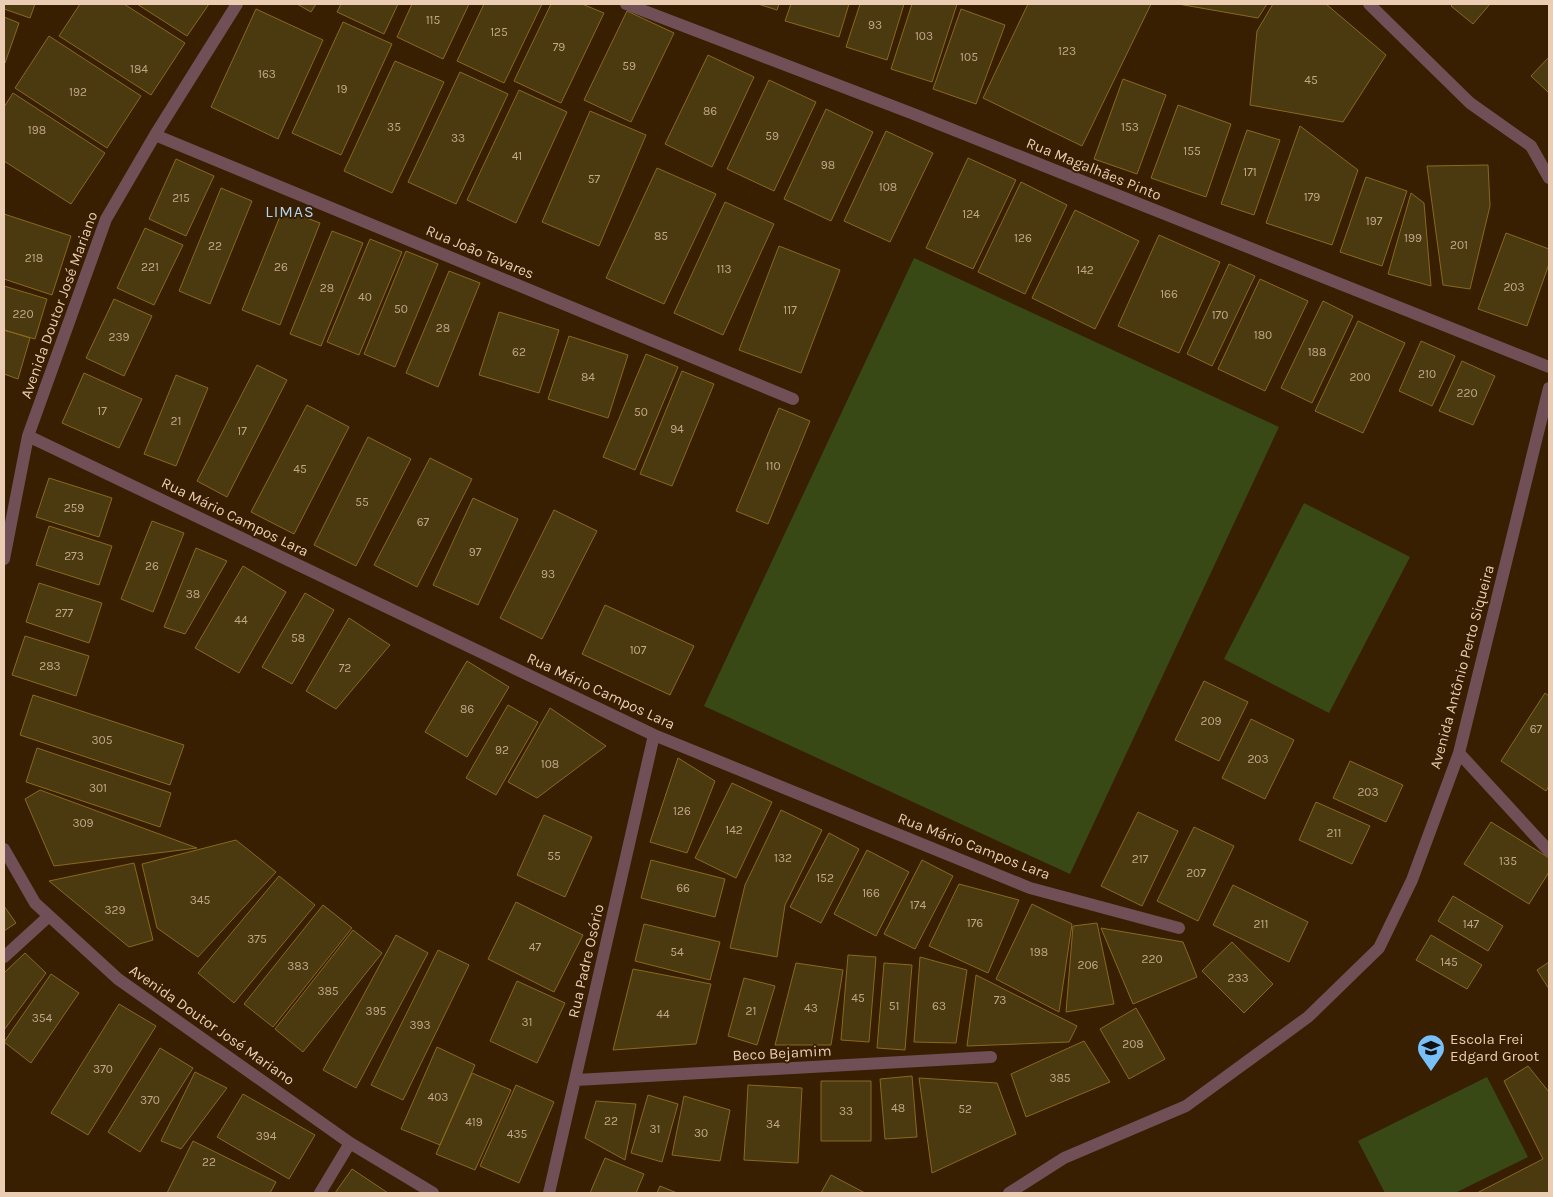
<svg xmlns="http://www.w3.org/2000/svg" width="1553" height="1197" viewBox="0 0 1553 1197" font-family="Karla,sans-serif">
<rect width="100%" height="100%" fill="#391f01"/>
<path fill="#394915" d="M914 258 1279 427 1070 874 704 706Z
M1304 503 1410 557 1329 713 1224 659Z
M1487 1077 1528 1157 1455 1193H1385L1358 1141Z"/>
<path fill="#4b3910" stroke="#89691e" d="M4 4H35L30 18 4 9Z
M80 4H124L185 43 151 95 59 36Z
M137 4H209L187 36Z
M297 4H316L311 12Z
M341 4H398L384 34 337 12Z
M412 4H469L443 59 397 37Z
M484 4H542L504 83 457 61Z
M551 4H582L604 13 561 103 514 81Z
M758 4H779L777 10Z
M791 4H849L839 37 785 21Z
M860 4H904L887 60 846 47Z
M912 4H957L932 82 891 69Z
M1028 4H1151L1082 146 983 98Z
M1178 4H1267L1258 18Z
M1273 4H1326L1386 55 1343 122 1250 105 1257 31Z
M1453 4H1490L1473 24 1451 6Z
M256 9 323 40 278 139 211 107Z
M961 9 1005 25 976 104 933 89Z
M627 11 674 33 631 122 584 100Z
M4 17 19 23 5 63 4 62Z
M343 22 392 44 341 155 292 133Z
M49 36 141 96 107 148 15 88Z
M708 55 754 77 712 167 665 144Z
M1549 57V93L1531 76Z
M395 61 444 82 392 193 344 171Z
M460 72 508 94 456 204 408 182Z
M1123 79 1166 95 1137 174 1094 159Z
M769 80 816 102 774 191 727 169Z
M519 90 567 112 516 223 467 200Z
M13 93 105 153 71 204 4 161V107Z
M1178 105 1231 124 1206 197 1151 178Z
M826 109 873 132 831 221 784 199Z
M590 111 646 135 599 246 542 222Z
M1300 126 1358 170 1332 245 1266 223Z
M1247 130 1280 140 1254 215 1221 204Z
M886 131 933 153 890 242 844 221Z
M968 158 1016 180 973 269 926 248Z
M176 159 214 176 186 236 149 219Z
M1488 165 1490 206 1470 289 1443 285 1427 166Z
M657 168 716 194 664 304 606 278Z
M1366 177 1407 191 1382 266 1340 252Z
M1021 182 1067 205 1025 294 978 272Z
M221 188 252 201 210 304 179 291Z
M1411 193 1424 203 1431 286 1388 274Z
M725 202 774 224 723 335 674 313Z
M283 209 320 223 280 325 242 310Z
M1075 210 1139 241 1095 329 1032 298Z
M4 214 71 236 52 295 4 279Z
M145 228 183 245 154 305 117 288Z
M332 231 363 243 321 346 290 334Z
M1506 233 1549 249V264L1527 326 1478 309Z
M1159 235 1220 262 1179 353 1118 326Z
M370 239 402 252 359 355 327 342Z
M779 246 840 270 801 373 739 350Z
M406 251 438 264 395 367 364 354Z
M1229 264 1255 276 1212 366 1187 354Z
M449 271 480 283 438 387 406 373Z
M1260 279 1308 301 1265 391 1218 369Z
M4 286 47 299 35 339 4 330Z
M114 299 152 316 124 376 86 358Z
M1323 301 1353 316 1312 403 1281 388Z
M499 312 559 330 539 393 479 375Z
M1358 321 1405 343 1363 433 1315 411Z
M4 330 30 338 18 379 4 374Z
M569 336 628 355 608 418 548 399Z
M1421 341 1455 356 1432 406 1399 391Z
M646 354 678 367 635 470 603 457Z
M1462 361 1495 376 1473 425 1439 411Z
M257 365 287 380 227 497 197 481Z
M682 371 714 384 672 486 640 474Z
M84 373 142 399 119 448 62 423Z
M176 375 208 388 176 466 144 454Z
M307 405 349 427 294 534 251 512Z
M779 408 810 421 768 524 736 511Z
M368 437 411 459 356 566 314 545Z
M430 458 472 479 417 587 374 565Z
M49 478 112 498 99 537 36 517Z
M473 498 518 519 478 605 433 585Z
M554 510 597 531 542 639 500 618Z
M152 521 184 533 153 612 121 599Z
M49 526 112 546 99 585 36 565Z
M196 548 227 561 185 634 164 627Z
M243 566 286 592 239 673 195 648Z
M39 583 102 603 89 643 26 622Z
M305 593 334 610 292 684 262 667Z
M605 605 694 646 670 695 582 654Z
M349 618 390 645 336 709 306 691Z
M25 636 89 656 76 696 12 675Z
M467 661 509 687 467 757 425 732Z
M1204 681 1248 702 1219 761 1175 740Z
M1545 693 1549 696V786L1546 791 1501 761Z
M33 695 184 745 170 785 20 735Z
M508 705 538 722 496 795 466 778Z
M550 708 606 746 537 798 508 782Z
M1251 719 1294 740 1265 799 1222 778Z
M37 748 171 793 160 827 26 782Z
M678 758 715 781 687 853 650 842Z
M1350 761 1403 785 1386 822 1333 798Z
M732 783 772 802 736 878 695 858Z
M40 790 197 848 54 866 25 799Z
M1316 802 1370 826 1352 864 1299 840Z
M781 810 822 830 785 905 777 957 730 948 745 885Z
M1138 812 1178 831 1142 906 1101 886Z
M544 815 592 837 565 897 517 875Z
M1491 822 1549 858V872L1529 904 1464 864Z
M1194 827 1234 846 1198 921 1157 901Z
M829 833 859 849 821 923 790 907Z
M236 840 276 872 198 957 157 928 142 864Z
M867 850 909 872 876 936 834 914Z
M651 860 725 879 715 917 641 898Z
M922 860 953 876 915 949 884 934Z
M134 863 153 940 129 947 49 881Z
M279 876 315 905 234 1003 198 973Z
M959 884 1019 900 988 973 929 946Z
M1233 885 1308 922 1289 962 1213 925Z
M1453 896 1503 926 1488 951 1438 921Z
M516 902 583 935 554 992 488 959Z
M1032 904 1072 924 1059 1012 996 979Z
M323 905 352 928 273 1027 244 1004Z
M4 906 16 923 4 931Z
M1097 923 1114 1004 1066 1012 1073 926Z
M644 924 720 942 710 980 635 961Z
M1101 928 1183 942 1197 977 1133 1004Z
M353 930 382 953 303 1052 275 1029Z
M396 935 428 953 356 1088 323 1070Z
M1431 935 1482 965 1467 989 1416 960Z
M1232 942 1273 984 1244 1013 1202 971Z
M438 950 469 965 403 1100 371 1085Z
M25 953 46 973 4 1030V973Z
M848 955 876 957 869 1042 841 1040Z
M920 957 967 970 956 1043 914 1042Z
M1549 962V989L1537 970Z
M796 963 843 970 831 1045H775Z
M884 963 912 965 905 1050 877 1048Z
M633 969 711 984 696 1044 613 1050Z
M51 974 79 993 31 1063 4 1042Z
M976 975 1077 1026 1069 1042 967 1046Z
M744 978 775 986 757 1045 728 1036Z
M517 981 565 1003 537 1063 490 1041Z
M119 1004 156 1026 88 1135 51 1113Z
M1136 1008 1165 1059 1129 1079 1100 1029Z
M1084 1041 1110 1082 1026 1117 1011 1074Z
M437 1047 475 1065 440 1145 401 1129Z
M160 1048 193 1068 140 1152 108 1132Z
M1528 1066 1549 1092V1193H1477L1543 1159 1504 1081Z
M195 1072 227 1088 181 1149 161 1141Z
M472 1073 511 1090 475 1170 436 1154Z
M912 1076 917 1137 885 1139 880 1079Z
M919 1078 997 1083 1016 1134 932 1173Z
M821 1081H871V1141H821Z
M516 1085 554 1102 519 1183 480 1166Z
M748 1085 802 1088 798 1163 744 1160Z
M243 1094 315 1135 289 1179 217 1137Z
M648 1095 678 1104 662 1162 631 1153Z
M684 1096 730 1110 720 1161 672 1155Z
M596 1101 636 1104 625 1160 585 1138Z
M193 1141 276 1182 270 1193H167Z
M605 1158 644 1174 636 1193H590Z
M352 1169 388 1193H335Z
M831 1175 865 1193H821Z
M660 1186 677 1193H657Z"/>
<g fill="none" stroke-linecap="round" stroke-linejoin="round">
<path stroke="#704f56" stroke-width="12" d="M626 4 911 113 1549 367
M1369 4 1470 103 1531 146 1549 178
M155 135 793 399
M28 436 654 735 1030 888 1179 928
M4 559 28 436 106 219 155 135 237 4
M1459 753 1549 851
M4 849 35 903 118 979 350 1143 433 1193
M4 957 49 916
M576 1080 991 1057
M320 1193 350 1143
M549 1193 654 735
M1009 1193 1064 1158 1186 1106 1308 1017 1379 948 1412 880 1459 753 1549 388"/>
</g>
<defs>
<g id="school-pin" transform="scale(1.4375)"><path d="M0 17L-7.5 6A9.5 9.5 0 1 1 7.5 6Z" fill="#79bff8" stroke="#391f01"/><path d="M0-5L7-2L0 1L-7-2ZM-4 1L0 2.5L4 1V4Q0 6-4 4Z" fill="#111"/></g>
</defs>
<g fill-rule="evenodd">
<use href="#school-pin" x="1431" y="1048"/>
</g>
<g text-anchor="middle" stroke-width="4" stroke-linejoin="round" paint-order="stroke">
<g font-size="12" fill="#c2a88a">
<text x="433" y="24">115</text>
<text x="875" y="29">93</text>
<text x="499" y="36">125</text>
<text x="924" y="40">103</text>
<text x="559" y="51">79</text>
<text x="1067" y="55">123</text>
<text x="969" y="61">105</text>
<text x="629" y="70">59</text>
<text x="139" y="73">184</text>
<text x="267" y="78">163</text>
<text x="1311" y="84">45</text>
<text x="342" y="93">19</text>
<text x="78" y="96">192</text>
<text x="710" y="115">86</text>
<text x="394" y="131">35</text>
<text x="1130" y="131">153</text>
<text x="37" y="134">198</text>
<text x="772" y="140">59</text>
<text x="458" y="142">33</text>
<text x="1192" y="155">155</text>
<text x="517" y="160">41</text>
<text x="828" y="169">98</text>
<text x="1250" y="176">171</text>
<text x="594" y="183">57</text>
<text x="888" y="191">108</text>
<text x="1312" y="201">179</text>
<text x="181" y="202">215</text>
<text x="971" y="218">124</text>
<text x="1374" y="225">197</text>
<text x="661" y="240">85</text>
<text x="1023" y="242">126</text>
<text x="1413" y="242">199</text>
<text x="1459" y="249">201</text>
<text x="215" y="250">22</text>
<text x="34" y="262">218</text>
<text x="150" y="271">221</text>
<text x="281" y="271">26</text>
<text x="724" y="273">113</text>
<text x="1085" y="274">142</text>
<text x="1514" y="291">203</text>
<text x="327" y="292">28</text>
<text x="1169" y="298">166</text>
<text x="365" y="301">40</text>
<text x="401" y="313">50</text>
<text x="790" y="314">117</text>
<text x="23" y="318">220</text>
<text x="1220" y="319">170</text>
<text x="443" y="332">28</text>
<text x="1263" y="339">180</text>
<text x="119" y="341">239</text>
<text x="519" y="356">62</text>
<text x="1317" y="356">188</text>
<text x="1427" y="378">210</text>
<text x="588" y="381">84</text>
<text x="1360" y="381">200</text>
<text x="1467" y="397">220</text>
<text x="102" y="415">17</text>
<text x="641" y="416">50</text>
<text x="176" y="425">21</text>
<text x="677" y="433">94</text>
<text x="242" y="435">17</text>
<text x="773" y="470">110</text>
<text x="300" y="473">45</text>
<text x="362" y="506">55</text>
<text x="74" y="512">259</text>
<text x="423" y="526">67</text>
<text x="475" y="556">97</text>
<text x="74" y="560">273</text>
<text x="152" y="570">26</text>
<text x="548" y="578">93</text>
<text x="193" y="598">38</text>
<text x="64" y="617">277</text>
<text x="241" y="624">44</text>
<text x="298" y="642">58</text>
<text x="638" y="654">107</text>
<text x="50" y="670">283</text>
<text x="345" y="672">72</text>
<text x="467" y="713">86</text>
<text x="1211" y="725">209</text>
<text x="1536" y="733">67</text>
<text x="102" y="744">305</text>
<text x="502" y="754">92</text>
<text x="1258" y="763">203</text>
<text x="550" y="768">108</text>
<text x="98" y="792">301</text>
<text x="1368" y="796">203</text>
<text x="682" y="815">126</text>
<text x="83" y="827">309</text>
<text x="734" y="834">142</text>
<text x="1334" y="837">211</text>
<text x="554" y="860">55</text>
<text x="783" y="862">132</text>
<text x="1140" y="863">217</text>
<text x="1508" y="865">135</text>
<text x="1196" y="877">207</text>
<text x="825" y="882">152</text>
<text x="683" y="892">66</text>
<text x="871" y="897">166</text>
<text x="200" y="904">345</text>
<text x="918" y="909">174</text>
<text x="115" y="914">329</text>
<text x="975" y="927">176</text>
<text x="1261" y="928">211</text>
<text x="1471" y="928">147</text>
<text x="257" y="943">375</text>
<text x="535" y="951">47</text>
<text x="677" y="956">54</text>
<text x="1039" y="956">198</text>
<text x="1152" y="963">220</text>
<text x="1449" y="966">145</text>
<text x="1088" y="969">206</text>
<text x="298" y="970">383</text>
<text x="1238" y="982">233</text>
<text x="328" y="995">385</text>
<text x="858" y="1002">45</text>
<text x="1000" y="1004">73</text>
<text x="894" y="1010">51</text>
<text x="939" y="1010">63</text>
<text x="811" y="1012">43</text>
<text x="376" y="1015">395</text>
<text x="751" y="1015">21</text>
<text x="663" y="1018">44</text>
<text x="42" y="1022">354</text>
<text x="527" y="1026">31</text>
<text x="420" y="1029">393</text>
<text x="1133" y="1048">208</text>
<text x="103" y="1073">370</text>
<text x="1060" y="1082">385</text>
<text x="438" y="1101">403</text>
<text x="150" y="1104">370</text>
<text x="898" y="1112">48</text>
<text x="965" y="1113">52</text>
<text x="846" y="1115">33</text>
<text x="611" y="1125">22</text>
<text x="474" y="1126">419</text>
<text x="773" y="1128">34</text>
<text x="655" y="1133">31</text>
<text x="701" y="1137">30</text>
<text x="517" y="1138">435</text>
<text x="266" y="1140">394</text>
<text x="209" y="1166">22</text>
</g>
<g font-size="15" fill="#eacdb2" stroke="#391f01">
<text transform="translate(1094 169) rotate(22)" y="5">Rua Magalhães Pinto</text>
<text transform="translate(480 252) rotate(23)" y="5">Rua João Tavares</text>
<text transform="translate(59 305) rotate(-70)" y="5">Avenida Doutor José Mariano</text>
<text transform="translate(235 517) rotate(26)" y="5">Rua Mário Campos Lara</text>
<text transform="translate(1462 667) rotate(-75)" y="5">Avenida Antônio Perto Siqueira</text>
<text transform="translate(601 691) rotate(25)" y="5">Rua Mário Campos Lara</text>
<text transform="translate(974 846) rotate(21)" y="5">Rua Mário Campos Lara</text>
<text transform="translate(586 961) rotate(-77)" y="5">Rua Padre Osório</text>
<text transform="translate(212 1025) rotate(35)" y="5">Avenida Doutor José Mariano</text>
<text transform="translate(782 1053) rotate(-3)" y="5">Beco Bejamim</text>
</g>
<g font-size="15" fill="#eacdb2" stroke="#391f01" text-anchor="start">
<text x="1450" y="1044">Escola Frei<tspan x="1450" dy="17">Edgard Groot</tspan></text>
</g>
<g font-size="16" letter-spacing="1" fill="#b0d5f5" stroke="#391f01">
<text x="290" y="217">LIMAS</text>
</g>
</g>
<rect width="1553" height="1197" fill="none" stroke="#eacdb2" stroke-width="10"/>
</svg>
